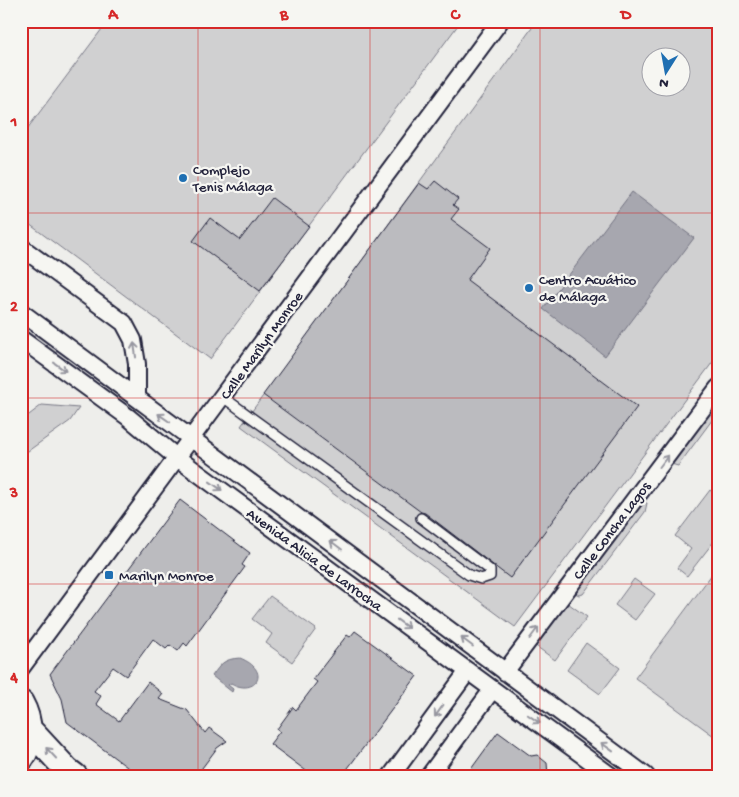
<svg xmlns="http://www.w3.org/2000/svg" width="739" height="797" viewBox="0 0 739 797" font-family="'Gochi Hand',sans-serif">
<rect width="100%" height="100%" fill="#eeeeeb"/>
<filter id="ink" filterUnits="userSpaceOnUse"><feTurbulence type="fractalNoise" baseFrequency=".02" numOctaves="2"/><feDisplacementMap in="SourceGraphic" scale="10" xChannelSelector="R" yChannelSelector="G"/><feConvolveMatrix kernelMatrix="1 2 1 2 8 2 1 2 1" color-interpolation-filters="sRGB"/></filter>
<g filter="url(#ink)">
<path fill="#d0d0d1" stroke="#797986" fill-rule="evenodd" d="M108 21H461L210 359 21 218V137Z
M537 21H718V355L515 627 241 426ZM652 58H682V88H652Z
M21 323 135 408 136 409 133 410 21 328Z
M718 397V412L678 466 671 464 670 461Z
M42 405 79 408 70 421 21 456V421Z
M710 490 718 496V536L687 576 677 568 691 549 675 536Z
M639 501 647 503 645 512 583 594 579 595 575 593 576 586Z
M718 566V739L635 678Z
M634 579 655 594 635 620 615 605Z
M270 596 316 629 292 662 266 643 272 634 252 619Z
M565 601 587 617 555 660 533 644Z
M586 643 620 668 600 694 567 670Z"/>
<path fill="#a7a7af" stroke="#727281" d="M632 192 694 238 605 356 543 309Z
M240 658C273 671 255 697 231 683L228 685 233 689 232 692 212 676C221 664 223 659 240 658Z"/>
<path fill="#bbbbbf" stroke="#22223b" d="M435 181 458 199 453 205 459 209 451 219 490 248 467 280 637 407 510 578 425 513 421 512 263 395 419 183 428 189Z
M272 198 309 226 260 291 193 241 210 218 240 240Z
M180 500 250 553 242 565 245 567 187 646 184 643 178 651 170 645 166 649 153 639 126 676 113 667 94 691 101 696 96 704 119 721 148 682 163 694 159 699 187 710 205 733 209 728 227 741 217 748 196 776H139L67 722 62 699 50 674Z
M355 631 417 676 342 776H313L270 744 280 731 277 729 293 707 296 710 317 682 313 679 347 635 350 637Z
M498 732 531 756 537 755 547 763 548 776H466Z"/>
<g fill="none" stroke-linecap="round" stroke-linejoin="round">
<g stroke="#22223b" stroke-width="12">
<path id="lane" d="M223 397 469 575 481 579 490 576V570L421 518"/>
</g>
<g stroke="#22223b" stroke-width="20">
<path id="street" d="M21 247 124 323 133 340 137 364V398
M21 312 646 776
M21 339 128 417 176 457 611 776
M21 668 500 21
M505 672 718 388
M391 776 468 671
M429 776 492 690"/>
</g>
<g stroke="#22223b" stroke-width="28">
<path id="secondary" d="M21 703C30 719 33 744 21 759
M29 729 67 770 75 776"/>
</g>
<use href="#lane" stroke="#f6f6f2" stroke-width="9"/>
<use href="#street" stroke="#f6f6f2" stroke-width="16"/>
<use href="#secondary" stroke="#f6f6f2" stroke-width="24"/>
</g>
<defs><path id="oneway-shaft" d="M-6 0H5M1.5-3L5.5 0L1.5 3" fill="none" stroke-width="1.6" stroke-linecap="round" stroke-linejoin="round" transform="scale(1.25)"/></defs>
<g stroke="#9797a0">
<use href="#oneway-shaft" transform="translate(135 350) rotate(-98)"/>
<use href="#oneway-shaft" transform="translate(60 367) rotate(36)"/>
<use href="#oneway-shaft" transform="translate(164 418) rotate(-145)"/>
<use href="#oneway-shaft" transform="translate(664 461) rotate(-53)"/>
<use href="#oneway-shaft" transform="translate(216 486) rotate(36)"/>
<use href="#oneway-shaft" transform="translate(336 545) rotate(-143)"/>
<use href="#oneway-shaft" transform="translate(403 624) rotate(36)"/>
<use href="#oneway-shaft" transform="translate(534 633) rotate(-53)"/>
<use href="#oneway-shaft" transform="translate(467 642) rotate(-143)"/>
<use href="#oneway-shaft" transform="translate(439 711) rotate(126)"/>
<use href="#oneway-shaft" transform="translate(534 719) rotate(35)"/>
<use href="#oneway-shaft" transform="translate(607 747) rotate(-144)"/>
<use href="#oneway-shaft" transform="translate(51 753) rotate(-133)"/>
</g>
</g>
<path fill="none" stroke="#d62828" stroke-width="1" stroke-opacity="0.55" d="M198 21V776M370 21V776M540 21V776M21 213H718M21 398H718M21 584H718"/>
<g fill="#1f6fb2" stroke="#f6f6f2" stroke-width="2">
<circle cx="183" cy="178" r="5"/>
<circle cx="529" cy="288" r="5"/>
<rect x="104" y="570" width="10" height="10" rx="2.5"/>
</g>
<g text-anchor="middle" stroke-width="4.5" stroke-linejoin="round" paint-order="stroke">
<g font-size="15" fill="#22223b" stroke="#f6f6f2" text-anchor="start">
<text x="193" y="174">Complejo<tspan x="193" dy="17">Tenis Málaga</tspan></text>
<text x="539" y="284">Centro Acuático<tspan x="539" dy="17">de Málaga</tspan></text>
<text x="119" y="580">Marilyn Monroe</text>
</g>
<g font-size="15" fill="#22223b" stroke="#f6f6f2">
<text transform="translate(261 345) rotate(-54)" y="5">Calle Marilyn Monroe</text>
<text transform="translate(611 530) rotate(-53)" y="5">Calle Concha Lagos</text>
<text transform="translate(315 559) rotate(36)" y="5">Avenida Alicia de Larrocha</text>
</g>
</g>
<rect width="739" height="797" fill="none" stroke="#f6f6f2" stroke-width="55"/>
<g transform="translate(666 72) rotate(191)"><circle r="24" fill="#f6f6f2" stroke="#a1a1a9"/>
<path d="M0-4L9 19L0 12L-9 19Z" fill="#1f6fb2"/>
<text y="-8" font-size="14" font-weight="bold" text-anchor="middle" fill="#22223b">N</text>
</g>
<rect x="28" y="28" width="684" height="742" fill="none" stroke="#d62828" stroke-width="2"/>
<g font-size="16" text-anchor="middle" font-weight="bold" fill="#d62828">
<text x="113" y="19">A</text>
<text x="284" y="19">B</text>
<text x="455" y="19">C</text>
<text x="626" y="19">D</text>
<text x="14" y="126">1</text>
<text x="14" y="311">2</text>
<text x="14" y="497">3</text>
<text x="14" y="682">4</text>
</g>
</svg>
